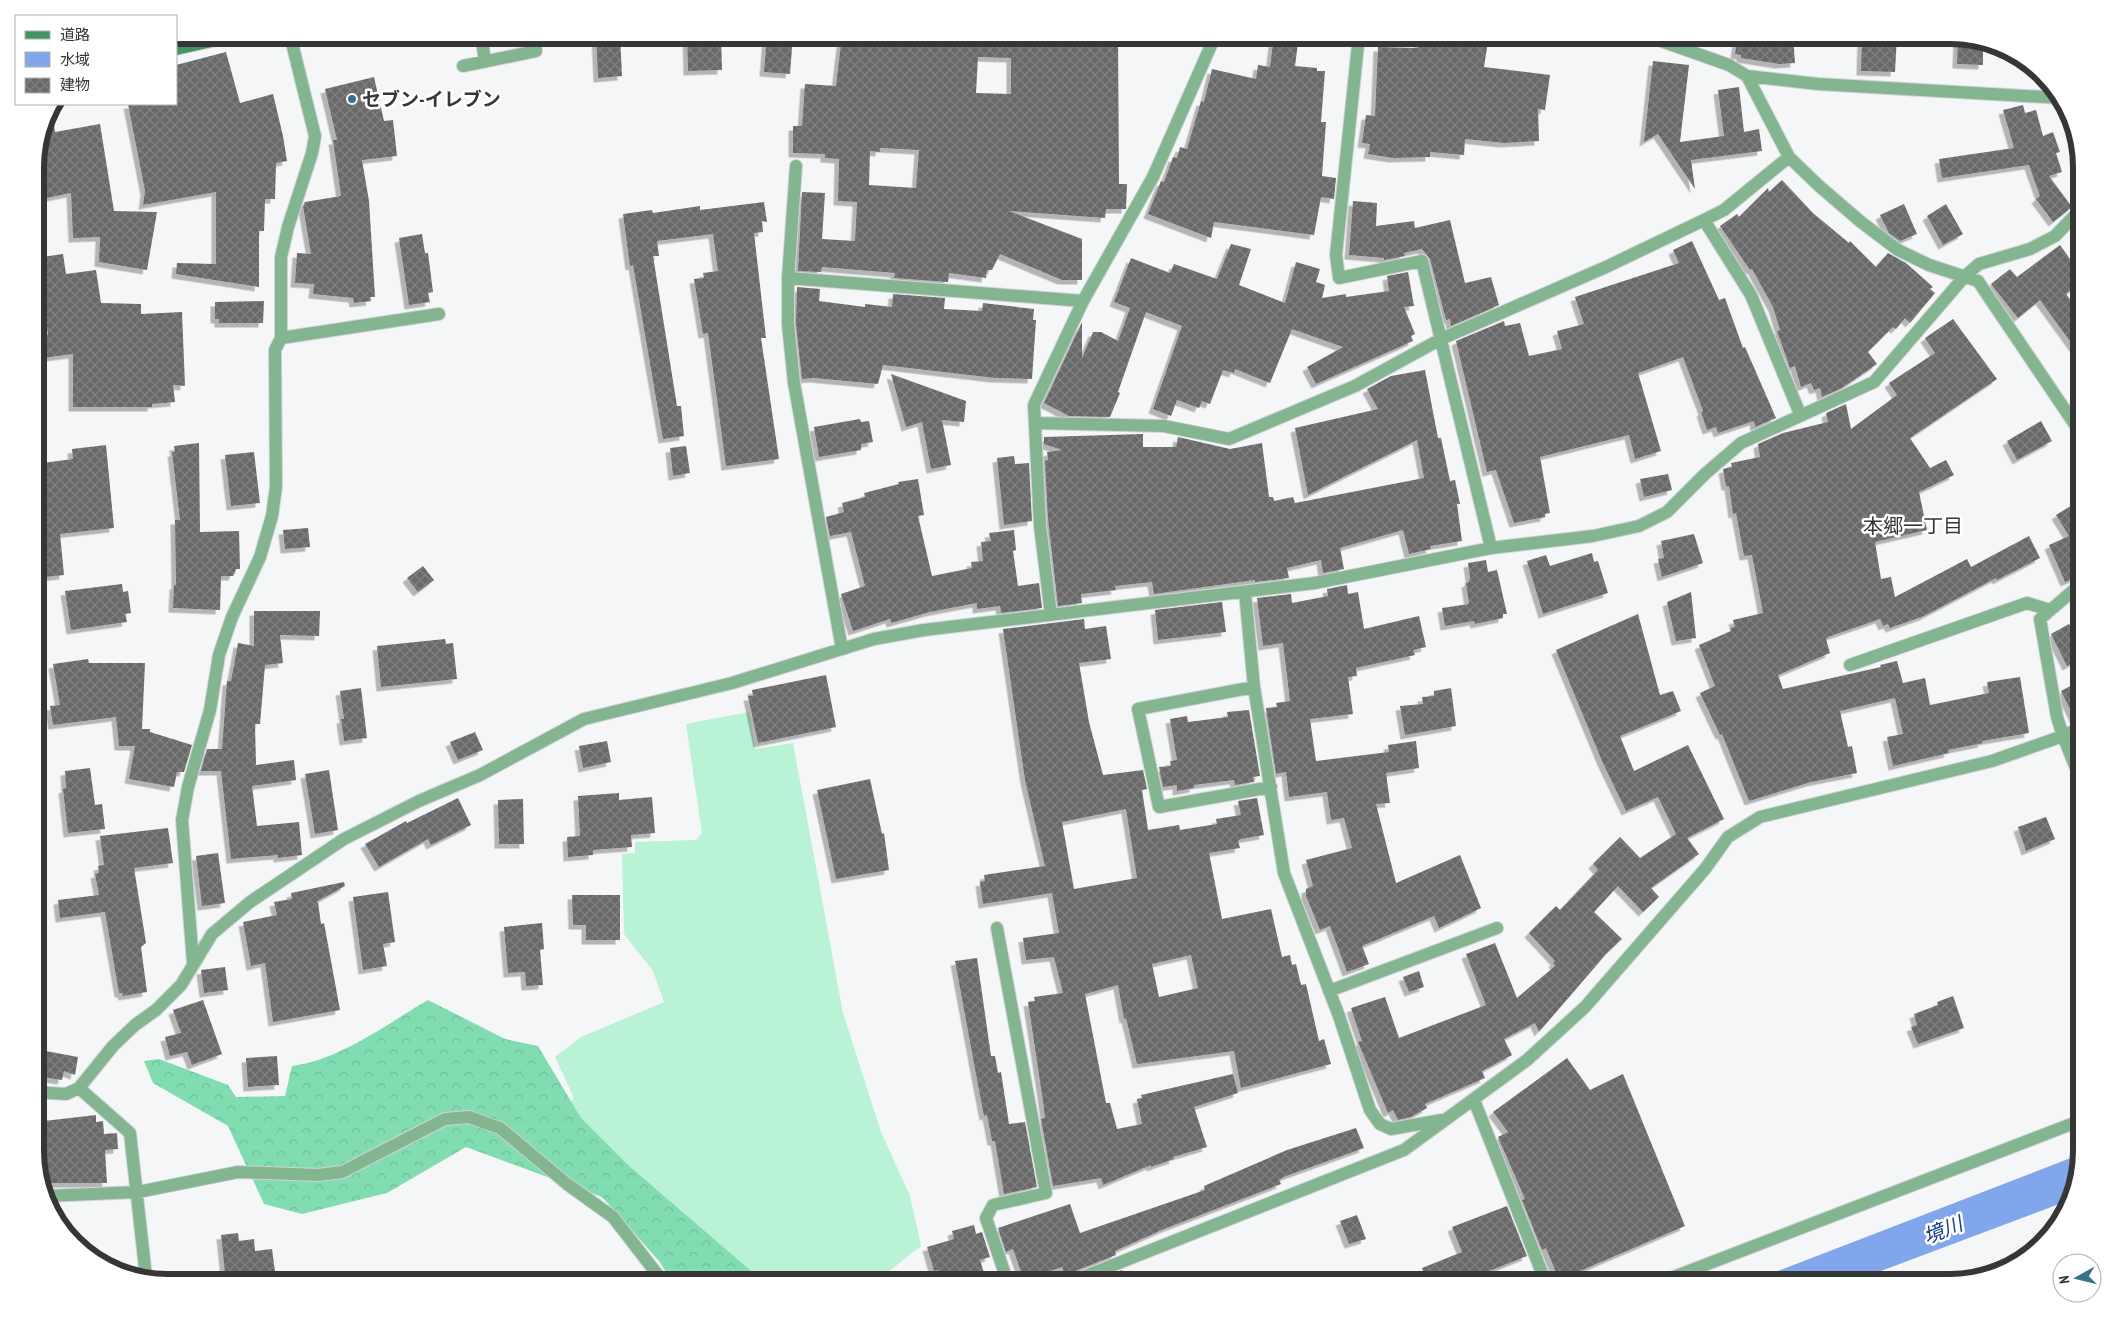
<svg xmlns="http://www.w3.org/2000/svg" width="2117" height="1318" viewBox="0 0 2117 1318" font-family="'PT Sans Narrow','Noto Sans JP',sans-serif">
<defs>
<pattern id="forest-crowns" width="20" height="18" patternUnits="userSpaceOnUse" patternTransform="scale(1.25)"><rect width="20" height="18" fill="#81ddb1"/><path d="M2 6a3 3 0 1 1 6 0M12 15a3 3 0 1 1 6 0" fill="none" stroke="#70be99"/></pattern>
<pattern id="building-cross-hatch" width="8" height="8" patternUnits="userSpaceOnUse" patternTransform="scale(1.25)"><rect width="8" height="8" fill="#6b6969"/><path d="M0 0l8 8M0 8l8-8" fill="none" stroke="#818080"/></pattern>
<filter id="shadow"><feDropShadow dx="-4.5" dy="4.5" stdDeviation="0" flood-color="#0004"/></filter>
</defs>
<rect width="100%" height="100%" fill="#f5f6f7"/>
<path fill="#b9f2d4" d="M749 712 755 749 793 743 843 1013 881 1132 910 1196 921 1246 888 1272 860 1275 859 1283H726L563 1111 574 1098 555 1057 581 1037 664 1002 653 971 624 934 622 854 635 853V842L696 840 702 833 686 724Z"/>
<path fill="url(#forest-crowns)" d="M428 1000 505 1039 538 1046 581 1118 628 1165 765 1283H673L659 1261 602 1197 466 1147 387 1193 302 1214 264 1204 228 1126 153 1083 144 1061 159 1059 228 1085 236 1097 285 1096 292 1066C342 1059 385 1025 428 1000Z"/>
<path fill="#82a6eb" d="M2081 1154 2067 1201 1849 1283H1747Z"/>
<path fill="url(#building-cross-hatch)" fill-rule="evenodd" filter="url(#shadow)" d="M596 35H620L622 76 598 78Z
M687 35H721L722 70 688 71Z
M767 35H793L790 74 764 72Z
M842 35H1118L1119 184H1127L1126 209H1106L1105 218 1009 211 1082 239V280H1062L1000 254 992 270H987L986 278 949 273 948 282 894 278 895 273 822 267 821 272 798 271 802 192 825 193 822 239 855 241 857 202 838 201 839 159 825 158V154L793 153V126H802L805 84 836 86ZM978 57 1011 58V94L976 93ZM880 148 919 150 916 188 869 185 870 151 880 152Z
M1274 35H1299L1295 66 1317 68V71H1325L1321 122H1326L1322 176 1336 178 1334 199 1321 197 1314 235 1214 222 1211 238 1148 214 1161 181 1164 182 1173 157 1177 158 1180 147 1187 149 1201 101 1204 102 1212 69 1256 79 1258 65 1270 67Z
M1420 35H1489L1484 67 1550 75 1545 110 1538 109 1539 141 1504 143 1465 139 1464 155 1430 152V157L1393 158 1368 154 1370 144 1362 143 1366 115 1375 116 1378 47 1418 48Z
M1738 35H1761V38L1793 35 1795 63 1779 64 1741 58V55L1735 54Z
M1862 35H1897L1895 72 1861 71Z
M1958 37 1983 45V65L1957 64Z
M226 52 240 103 273 94 283 136 287 161 276 163 275 199H265L264 231H259V287L176 274 177 263 216 264V192L143 205 145 191 128 104H176V65Z
M1653 61 1689 65 1680 142 1724 136 1718 90 1739 87 1744 132 1759 129 1762 151 1691 160 1695 189 1658 134 1644 142Z
M374 77 384 121 393 120 397 156 362 160 369 201 375 297H370L371 301 354 303 353 298 313 294 314 284 295 283 297 253 311 254 303 206 305 202 341 196 333 140H337L325 89Z
M2023 105 2025 113 2036 110 2043 136 2053 132 2060 152 2056 153 2062 172 2049 176 2072 207 2053 222 2036 199 2040 196 2029 165 1942 178 1939 159 2014 148 2003 110Z
M51 107 55 132 100 124 114 211 157 212 147 270 99 262 100 237 73 238 71 193 41 199 38 183 35 184V158L45 116Z
M1782 180 1813 213 1849 243 1850 241 1876 267 1888 253 1906 263 1933 287 1930 289 1935 293 1910 323 1905 318 1896 329 1893 327 1868 352 1877 364 1842 388 1822 397 1820 388 1814 390 1811 383 1801 387 1795 366 1790 368 1777 331 1780 330 1773 307 1752 269 1750 270 1720 226 1737 214 1739 217 1768 188 1769 192Z
M1353 201 1377 203 1376 226 1414 221 1415 228 1450 220 1465 283 1491 277 1499 305 1451 326 1450 319 1446 320 1430 259 1422 249 1404 253 1405 256 1384 260V258L1349 255Z
M764 202 767 222 762 221 763 232 754 233 766 338H761L779 459 726 466 708 333 703 334 694 279 704 278 703 273 718 271 713 234 657 241 659 256H653L677 406H681L684 436 663 439 633 265 630 266 623 214 652 210 653 213 700 206V210Z
M1904 204 1917 234 1900 241 1889 233 1880 215Z
M1946 204 1963 234 1943 245 1927 216Z
M422 234 425 253H428L433 292 428 293 430 302 409 305 399 238Z
M1692 241 1719 300 1725 298 1743 348 1745 347 1776 418 1755 427 1754 421 1718 433 1716 427 1707 430 1701 412 1703 411 1683 357 1638 373 1661 451 1635 459 1629 435 1540 457 1550 513 1545 514V517L1514 523 1496 470 1487 472 1456 341 1504 321 1505 326 1520 323 1529 356 1562 349 1557 331 1584 324 1575 297 1679 263 1673 250Z
M1231 244 1251 249 1239 285 1285 303 1296 262 1320 269 1316 282 1325 285 1322 298 1346 294V297L1389 291 1387 276 1408 272 1414 306 1404 307 1415 334 1411 336 1413 341 1316 384 1307 367 1343 347 1292 329 1270 383 1235 369 1234 373 1223 370 1210 404 1202 401 1199 408 1177 400 1171 416 1153 409 1182 326 1146 312 1118 392 1120 393 1110 417 1069 416 1044 403 1082 322V358L1093 332H1101L1118 341 1130 308 1114 302 1131 258 1170 273 1174 264 1217 279Z
M2060 245 2082 276V282L2066 294 2082 315V358L2040 300 2018 318 1991 284 2010 269 2017 277Z
M63 254 66 274 96 270 101 303 141 304V314L182 312 185 386 173 385 175 402 152 404V407H73V354L43 358 40 336 48 335 43 294H47L42 257Z
M797 287 820 289 819 301 865 307V304L892 307 893 294 945 298 944 309 982 311 983 303 1034 309 1033 320H1036L1032 379 995 378 883 365 878 384 814 378 802 379 796 324Z
M264 301 263 323H219V319H215V302Z
M1953 319 1997 379 1910 438 1930 468 1946 460 1954 475 1919 492 1927 530 1875 542 1881 579 1891 577 1895 597 1967 559 1971 567 2029 536 2040 558 1997 580 1996 578 1924 616 1890 628 1888 624 1883 626 1880 619 1828 637 1826 639 1830 653 1778 675 1783 689 1881 667 1880 665 1897 661 1903 683 1925 678 1930 705 1989 693 1987 682 2020 677 2029 733 1982 741 1983 743 1948 750 1949 753 1893 766 1887 737 1903 734 1895 698 1840 711 1848 747 1852 746 1857 773 1811 782 1749 801 1722 734 1720 735 1700 693 1715 686 1699 645 1731 631 1730 628 1735 627 1733 620 1763 613 1752 555 1744 556 1736 513 1733 514 1729 486H1726L1723 469 1732 467 1731 463 1760 457 1758 444 1783 433 1828 422 1826 413 1846 404 1851 429 1897 395 1889 383 1935 353 1925 338Z
M1425 370 1438 438H1441L1450 481 1455 480 1460 504H1457L1462 541 1430 546 1431 549 1409 554 1403 530 1340 548 1344 569 1323 573 1321 560 1287 568 1289 578 1255 582V580L1154 594 1152 582 1115 586 1116 590 1081 594 1082 603 1058 606 1048 519 1045 461 1048 460 1047 452 1062 450 1044 444V437L1143 434V447H1176L1178 437 1230 449 1262 443 1269 497H1273L1274 501 1293 497 1295 503 1424 478 1417 440 1308 495 1295 428 1378 409 1367 389 1391 376Z
M891 374 966 401 964 422 942 420 951 465 931 469 922 422 906 427Z
M860 419 861 422 869 421 873 442 861 444V450L819 457 814 427Z
M2041 421 2052 441 2017 460 2007 441Z
M199 443 200 532 239 531 240 569H236L233 576H221L220 610 173 608 174 585H176L175 520H180L172 452H175L174 446Z
M106 445 114 528 60 534 64 575 35 578V506H38L35 464 73 459 72 449Z
M686 446 690 473 673 476 670 448Z
M254 452 260 503 231 506 225 455Z
M1014 456 1015 464 1029 463 1032 521 1004 525 997 458Z
M1668 474 1672 490 1644 497 1640 479Z
M918 479 924 515 918 516 932 576 972 568 971 562 983 561 981 542 991 541 989 533 1014 530 1016 550 1013 551 1018 586 1039 583 1042 608 1001 613 1000 606 977 609V603L930 612 891 623 890 619 853 631 841 594 865 586 851 532 830 536 826 517 844 512 842 503 865 497 864 493 899 484 898 482Z
M2082 499V575L2065 582 2049 545 2069 536 2056 515Z
M308 528 310 547 285 549 283 530Z
M1694 534 1703 563 1662 577 1658 559 1664 558 1661 541Z
M1592 553 1594 562 1598 561 1608 593 1543 614 1527 561 1546 555 1550 566Z
M1486 560 1488 572 1497 570 1507 614H1503V618L1475 624 1474 621 1445 626 1442 608 1469 604 1466 583 1469 582 1470 577 1468 563Z
M423 566 434 580 418 592 407 578Z
M122 584 123 592 128 591 131 613 125 614 127 622 71 630 65 591Z
M1347 585 1348 594 1358 592 1364 629 1419 616 1426 647 1413 650 1415 655 1356 668 1357 676 1348 677 1353 714 1310 719 1316 761 1389 752 1388 745 1416 741 1419 768 1386 773 1390 803 1376 804 1396 883 1460 855 1481 908 1439 928 1434 916 1362 946 1369 964 1347 972 1330 926 1320 930 1306 896V889L1313 886 1306 860 1352 848 1344 818 1331 820 1327 792 1289 797 1286 772 1276 774 1266 708 1277 707 1276 703 1290 701 1283 643 1263 646 1257 598 1291 594 1292 603 1328 596 1327 589Z
M1691 592 1696 638 1676 641 1667 602Z
M1222 602 1226 632 1158 640 1155 610Z
M254 611H320L319 636 280 635 283 663 265 665 260 724H255L256 765 294 760 296 780 252 786 257 826 299 822 302 855 278 858V855L231 859 221 771H201L207 749H222L227 681H231L238 643 254 646Z
M1638 614 1660 695 1673 691 1681 711 1620 736 1634 771 1688 745 1724 819 1687 838 1699 854 1651 888 1659 897 1643 912 1618 886 1594 912 1622 939 1607 953 1539 1032 1535 1023 1504 1039 1512 1055 1482 1071 1485 1078 1425 1104 1427 1108 1411 1117 1398 1120 1393 1110 1388 1113 1358 1042 1362 1041 1351 1008 1385 997 1399 1038 1486 1005 1466 954 1495 943 1517 998 1555 966 1553 963 1555 961 1529 933 1556 906 1560 910 1598 870 1593 864 1620 837 1640 858 1676 834 1658 797 1626 811 1602 761 1556 650Z
M1084 619 1085 629 1106 626 1111 659 1079 663 1089 722 1103 775 1143 770 1147 789 1142 790 1148 830 1179 825 1180 830 1217 824 1216 819 1241 815 1238 801 1257 798 1264 835 1241 839 1238 841 1240 848 1209 853 1222 919 1271 909 1282 957 1290 955 1292 965 1296 964 1301 985 1306 984 1319 1041 1324 1039 1331 1064 1241 1088 1234 1051 1137 1064 1126 1018 1124 1019 1118 985 1085 994 1106 1103H1110L1117 1129 1142 1124 1137 1099 1142 1098 1141 1095 1233 1074 1238 1093 1194 1107 1207 1147 1173 1157 1174 1159 1151 1167V1165L1103 1185 1101 1178 1053 1186 1041 1119 1045 1118 1043 1101 1028 1002 1035 1001 1034 997 1063 993 1054 957 1026 960 1023 938 1059 933 1052 893 983 904 980 882 985 881 984 875 1045 866 1025 780 1003 629ZM1126 809 1137 878 1074 889 1062 822ZM1191 955 1198 988 1159 997 1152 964Z
M2069 624 2077 641 2082 639V658L2067 666 2051 634Z
M445 639 446 644 453 643 457 679 381 687 377 646Z
M88 659 89 663H145L142 729H150V732L192 745 184 772H177L174 787 129 779 135 746H119L116 717 53 725 50 706 60 705 53 664Z
M826 675 836 727 758 743 748 696H753L752 690Z
M2076 683 2082 694V719L2076 721 2061 691Z
M361 688 367 738 344 741 341 719H344L340 691Z
M1451 688 1456 726 1405 735 1400 706 1423 704 1422 697 1434 696V691Z
M1249 710 1260 776 1253 777 1254 782 1235 785 1234 780 1194 785V788L1177 791V785L1163 787 1159 767 1171 766 1170 761 1177 760 1170 719 1187 716 1188 722 1228 717 1227 712Z
M475 732 483 750 458 760 450 742Z
M607 741 611 762 583 768 579 746Z
M90 768 95 805 102 804 105 829 68 833 63 789 66 788 65 771Z
M329 770 338 830 315 834 305 774Z
M870 779 882 834 884 833 889 870 836 879 817 790Z
M619 793V800L652 797 655 833 631 835 632 847 593 850V855L568 857 567 837 580 836 578 796Z
M458 798 471 825 431 845 428 839 379 867 365 844 406 821 407 823Z
M523 799 524 844H499L498 800Z
M2046 817 2055 839 2026 851 2018 827Z
M168 828 173 863 134 868 146 943 141 947 147 992 123 996 122 993H119L105 912 60 918 58 900 99 895 95 874 99 873 98 866 104 865 100 836Z
M218 853 225 903 202 906 196 856Z
M344 882 345 886 316 902H318L321 924 324 923 340 1010 273 1022 265 963 251 966 243 922 277 915 274 902 292 899 291 893Z
M388 892 395 942 383 944 387 966 363 970 353 897Z
M572 895H620V940H586V925H573Z
M542 923 544 949 540 950 543 985 526 986 525 972 508 973 504 927Z
M977 958 991 1056H995L998 1073 1001 1072 1009 1124 1025 1122 1037 1187 1004 1194 995 1141H992L987 1115 984 1116 978 1085 955 961Z
M225 967 228 990 204 993 201 970Z
M1419 971 1424 987 1409 992 1403 977Z
M1953 996 1964 1028 1918 1044 1911 1027 1917 1025 1914 1014 1938 1005 1937 1002Z
M203 1000 222 1054 192 1065 187 1052 170 1056 165 1037 181 1033 173 1010Z
M35 1049 78 1057 75 1075 64 1071 62 1080 35 1076Z
M277 1056 279 1085 248 1087 246 1058Z
M1567 1058 1590 1090 1623 1074 1685 1226 1559 1280 1546 1248 1542 1250 1522 1200 1525 1199 1498 1137 1508 1132 1493 1112Z
M96 1115V1122L103 1121 104 1134 117 1133 118 1149 105 1150 107 1183H42L35 1160V1122Z
M1356 1128 1364 1148 1286 1176 1279 1180 1281 1184 1164 1229 1115 1251 1116 1255 1065 1275 1062 1267 1024 1280 1013 1249 1006 1252 998 1228 1070 1204 1080 1233 1205 1190 1204 1186 1287 1150Z
M1507 1206 1527 1256 1459 1283H1428L1422 1268 1462 1252 1452 1227Z
M1357 1215 1366 1239 1349 1244 1340 1221Z
M974 1225 976 1234 982 1232 990 1257 980 1260 987 1283H941L938 1270 934 1271 927 1247 954 1239 952 1231Z
M238 1233 239 1241 254 1239 255 1251 272 1249 276 1279 226 1283 221 1235Z
M1122 1270 1127 1283H1090Z"/>
<g fill="none" stroke-linecap="round" stroke-linejoin="round">
<g stroke="#d3d3d4" stroke-width="14">
<path id="minor" d="M481 35 485 61
M1359 35 1336 255 1339 278 1422 261 1491 548
M1644 35 1729 65 1747 76 1818 84 2061 98
M463 66 536 51 534 35
M1747 76 1789 157 1818 185 1861 222 1898 250 1929 265 1978 281 2082 435
M796 166 788 278 1083 301
M1704 220 1724 210 1789 157
M788 278V324L794 383 842 649
M281 338 439 314
M1035 423 1164 426 1229 439 1355 386 1441 339 1606 267 1704 220 1751 295 1800 414
M1245 592 1254 687 1284 873 1339 1016 1370 1110 1380 1124 1391 1129 1442 1120
M1051 615 1040 526 1034 405 1083 301 1153 177 1212 43 1213 35
M1850 665 2027 603 2050 610
M1254 687 1138 709 1159 807 1271 787
M2082 727 2063 736 2082 783
M997 928 1046 1193 993 1205 986 1218 1008 1283
M193 963 182 820 188 787 210 710 219 655 232 617 260 557 272 516 276 487 275 350 281 338V257L288 227 312 153 315 136 290 35
M1329 991 1497 928
M79 1088 130 1133 146 1277
M35 1092 66 1094 79 1088 113 1046 135 1025 156 1010 181 985 212 934 250 902 344 839 419 801 480 775 584 719 732 683 874 639 924 630 1315 583 1491 548 1593 536 1639 526 1667 512 1705 474 1741 443 1874 382 1965 276 1979 264 2030 249 2055 236 2082 208
M1474 1100 1546 1283
M46 1196 138 1192 238 1172 318 1175 342 1172 445 1119 469 1117 500 1128 567 1184 613 1217 664 1283
M1068 1283 1404 1150 1527 1060 1585 1007 1705 869 1728 837 1760 817 1992 761 2063 736 2057 717 2040 619 2082 583
M1658 1283 2082 1120"/>
</g>
<g stroke="#d3d3d4" stroke-width="14">
<path id="secondary" d="M176 49 239 35"/>
</g>
<use href="#minor" stroke="#83b590" stroke-width="12"/>
<use href="#secondary" stroke="#43945e" stroke-width="12"/>
</g>
<circle fill="#37738a" stroke="#fff" stroke-width="2" cx="352" cy="99" r="5"/>
<g text-anchor="middle" stroke-width="5" stroke-linejoin="round" paint-order="stroke">
<g font-size="19" font-weight="bold" fill="#363637" stroke="#fff" text-anchor="start">
<text x="362" y="106">セブン-イレブン</text>
</g>
<g font-size="20" fill="#363637" stroke="#fff">
<text x="1913" y="533">本郷一丁目</text>
</g>
<g font-size="20" font-style="italic" fill="#183c8b" stroke="#fff">
<text transform="translate(1943 1230) rotate(-22)" y="7">境川</text>
</g>
</g>
<path d="M0 0H2117V1318H0ZM167 44H1950A123 123 0 0 1 2073 167V1151A123 123 0 0 1 1950 1274H167A123 123 0 0 1 44 1151V167A123 123 0 0 1 167 44Z" fill="#fff" fill-rule="evenodd"/>
<path fill="none" stroke="#363637" stroke-width="6" d="M167 44H1950A123 123 0 0 1 2073 167V1151A123 123 0 0 1 1950 1274H167A123 123 0 0 1 44 1151V167A123 123 0 0 1 167 44Z"/>
<rect x="15" y="15" width="162" height="90" fill="#ffffff" stroke="#afafaf"/>
<rect x="25" y="31" width="25" height="8" fill="#43945e" stroke="#afafaf"/>
<text x="60" y="40" font-size="15" fill="#363637">道路</text>
<rect x="25" y="52" width="25" height="15" fill="#82a6eb" stroke="#afafaf"/>
<text x="60" y="65" font-size="15" fill="#363637">水域</text>
<rect x="25" y="78" width="25" height="15" fill="url(#building-cross-hatch)" stroke="#afafaf"/>
<text x="60" y="90" font-size="15" fill="#363637">建物</text>
<g transform="translate(2077 1278) rotate(262)"><circle r="24" fill="#ffffff" stroke="#afafaf"/>
<path d="M0-4L9 19L0 12L-9 19Z" fill="#37738a"/>
<text y="-8" font-size="14" font-weight="bold" text-anchor="middle" fill="#363637">N</text>
</g>
</svg>
